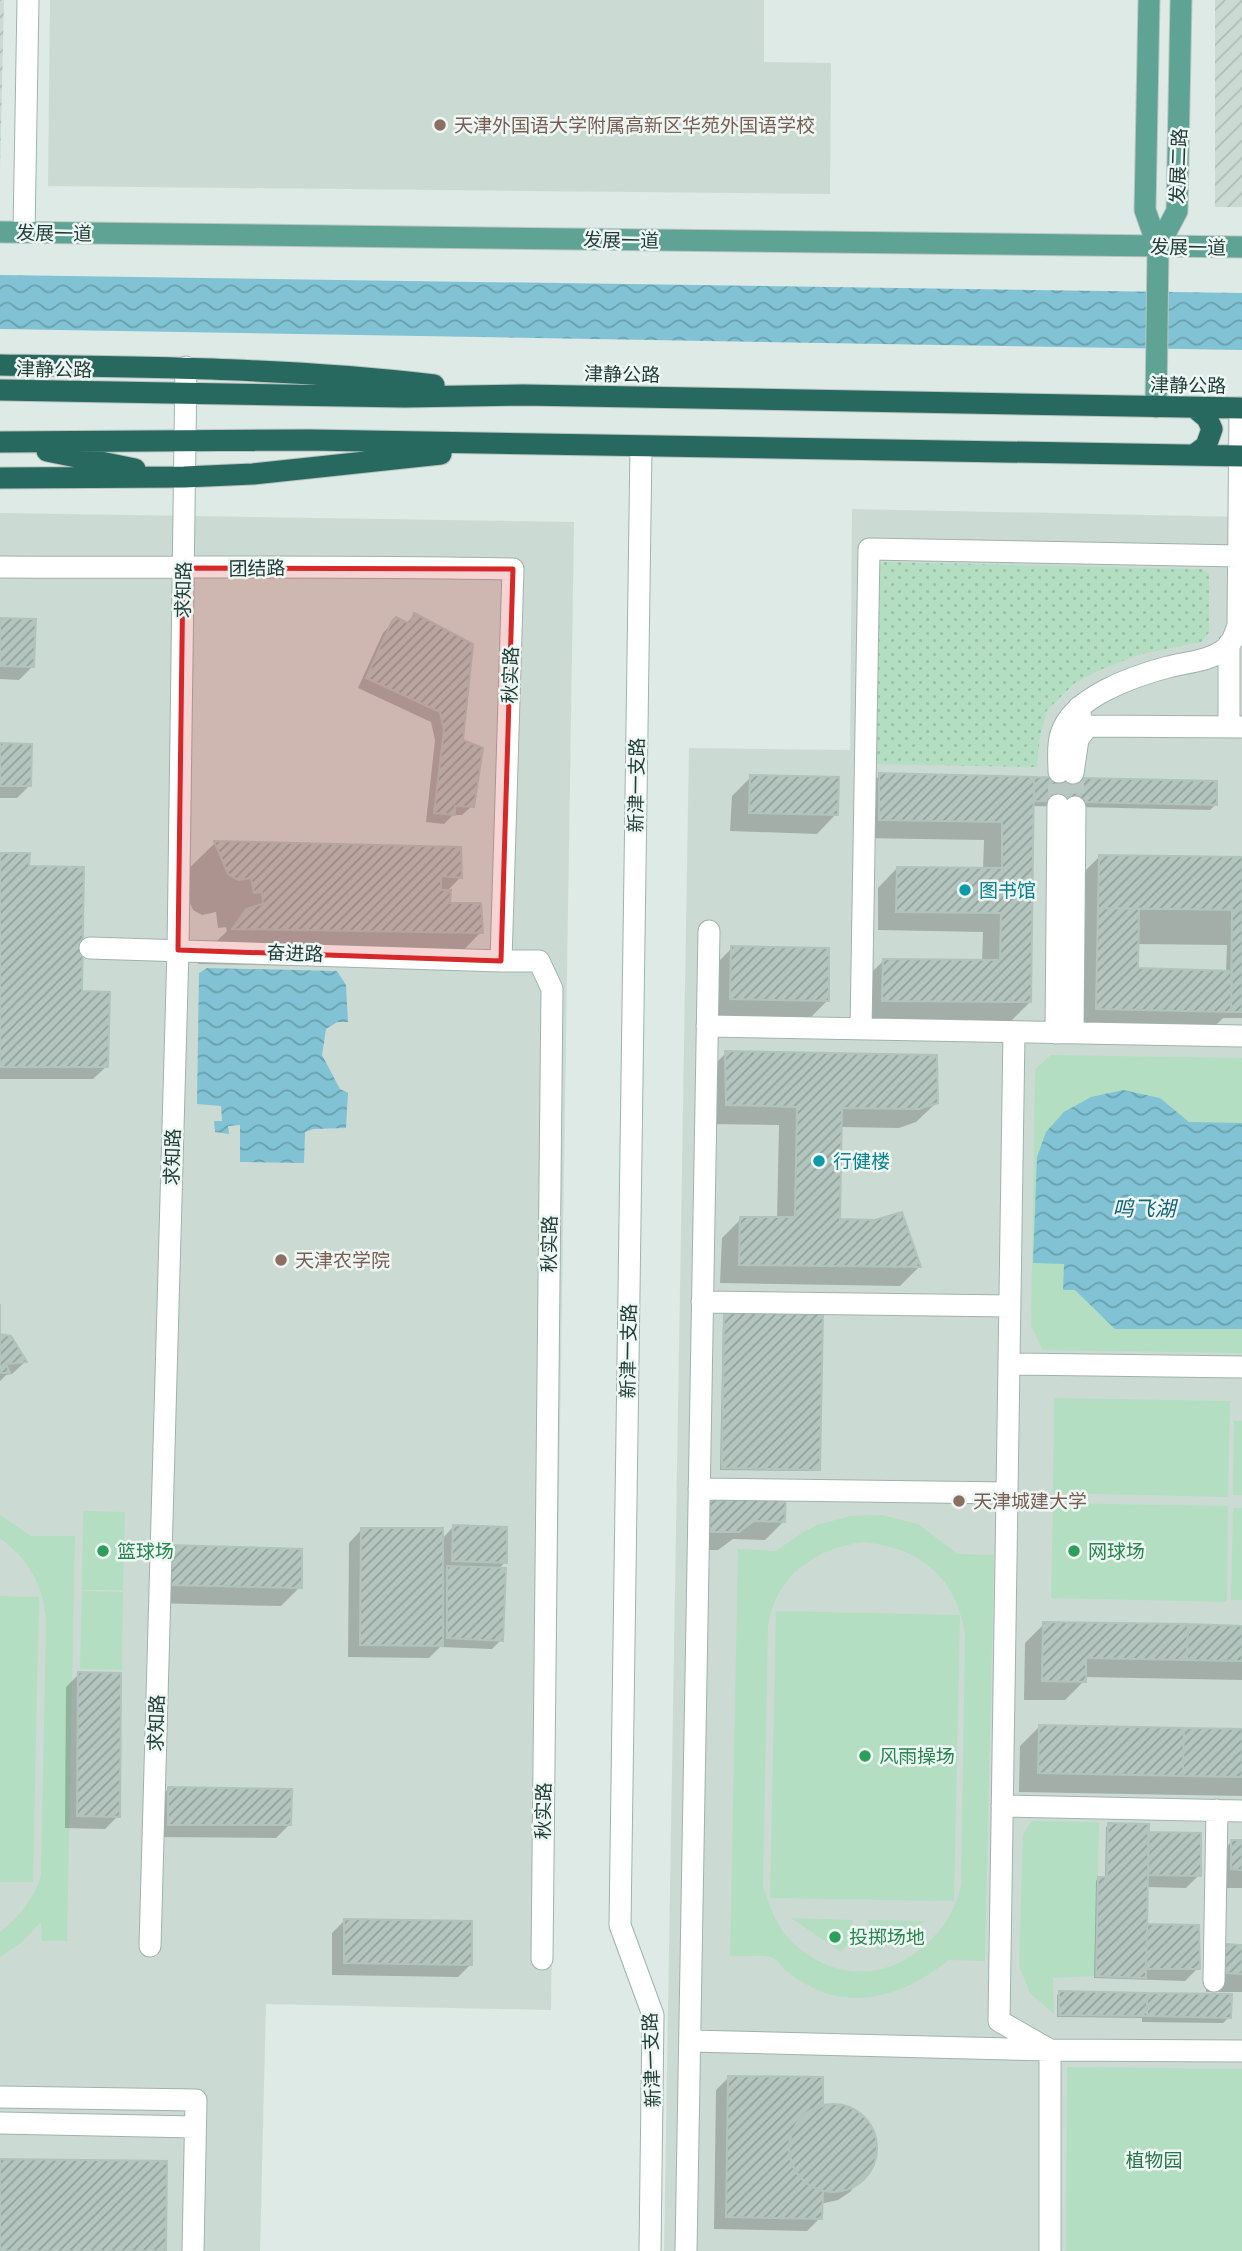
<svg xmlns="http://www.w3.org/2000/svg" width="1242" height="2251" viewBox="0 0 1242 2251" font-family="'Work Sans','Noto Sans SC',sans-serif">
<defs>
<pattern id="industrial-furrows" width="10" height="10" patternUnits="userSpaceOnUse" patternTransform="scale(1.75)"><rect width="10" height="10" fill="#ccdad4"/><path d="M-1 1l2-2M0 10L10 0M9 11l2-2" fill="none" stroke="#afbcb7"/></pattern>
<pattern id="grass-dots" width="8" height="8" patternUnits="userSpaceOnUse" patternTransform="scale(1.75)"><rect width="8" height="8" fill="#b4dec2"/><path d="M2 2h.1M6 6h.1" fill="none" stroke="#9abfa7" stroke-width="1.8" stroke-linecap="round"/></pattern>
<pattern id="water-waves" width="16" height="10" patternUnits="userSpaceOnUse" patternTransform="scale(1.75)"><rect width="16" height="10" fill="#81c3d4"/><path d="M0 5q4-4 8 0t8 0" fill="none" stroke="#69a0ad"/></pattern>
<pattern id="building-hatch" width="6" height="6" patternUnits="userSpaceOnUse" patternTransform="scale(1.75)"><rect width="6" height="6" fill="#b3c5be"/><path d="M-1 1l2-2M0 6l6-6M5 7l2-2" fill="none" stroke="#91a19b"/></pattern>
</defs>
<rect width="100%" height="100%" fill="#ddeae5"/>
<path fill="#ccdad4" d="M50 0H764V62L831 63 830 194 48 186Z
M852 509 1242 517V2251H664L689 748 850 750Z
M0 513 574 522 551 2010 266 2004 260 2251H0Z"/>
<path fill="url(#industrial-furrows)" d="M0 0H4L0 171Z
M1215 0H1242V207H1215Z"/>
<path fill="url(#grass-dots)" d="M884 562 1202 569 1209 574V632L1205 638 1201 642 1141 654 1102 669 1076 682 1047 710 1040 735 1037 767 873 764 878 566Z"/>
<path fill="#b4dec2" fill-rule="evenodd" d="M1051 1055 1242 1058V1353L1043 1350 1031 1326 1035 1069Z
M1054 1398 1230 1401 1228 1497 1053 1493Z
M1234 1421H1242V1495H1233Z
M1053 1503 1228 1506 1227 1602 1051 1598Z
M1233 1508H1242V1600H1231Z
M83 1511 125 1512 123 1590H82Z
M0 1515 31 1536H75L67 1941H42L41 1922 22 1942 0 1957V1932C18 1918 35 1898 41 1875L46 1620C43 1583 28 1560 0 1538Z
M882 1515 918 1524 958 1554 994 1555 985 1961 949 1960C910 1991 862 2011 813 1988 803 1983 793 1977 785 1970 782 1966 778 1960 773 1958 766 1954 740 1957 730 1956L738 1549 776 1551 803 1532 817 1525 850 1516ZM864 1542C921 1548 957 1578 965 1635L961 1885C955 1913 941 1933 918 1951 874 1986 815 1974 782 1930 773 1916 768 1901 763 1886L768 1626C776 1575 816 1548 864 1542Z
M82 1591 123 1592 122 1670 80 1669Z
M0 1596 39 1597 33 1882H0Z
M776 1611 960 1615 954 1901 770 1898Z
M1032 1821 1099 1822 1096 1976 1053 1978 1054 2014 1030 1993 1019 1966 1023 1834Z
M791 1918 853 1920 850 1942 841 1952Z
M868 1920 925 1921 878 1951 871 1939Z
M1067 2067 1242 2069V2251H1066Z"/>
<path fill="url(#water-waves)" d="M0 275 1242 293V350L0 329Z
M207 968 337 971 346 985 348 1022H337L326 1029 322 1055 340 1089 348 1093 346 1128 313 1129 305 1132 304 1163 240 1162V1125L228 1126 229 1134 215 1132 214 1121H222L221 1106 197 1104 199 973Z
M1123 1090 1160 1098 1189 1122 1242 1123V1329H1115L1075 1290H1063L1064 1264 1033 1263 1037 1157 1046 1132 1064 1112 1091 1097Z"/>
<path fill="#0003" fill-rule="evenodd" d="M414 615 472 806 462 815H453L444 824 426 822 435 740 431 722 358 688 383 633 396 619 406 624Z
M0 620 32 667 19 680 0 679Z
M0 745 30 785 17 798H0Z
M880 775 1034 779 1216 804 1210 810 1032 806 1030 1002 1011 1021 864 1019V980L883 961 982 962 983 932 878 930V888L897 868 983 870 984 840 860 838 861 794Z
M751 777 836 814 817 834 730 831 732 796Z
M215 843 459 849 460 878 446 892 448 905 481 932 446 968 198 964 211 947 227 931 226 927 218 928 216 912 202 915 193 910 179 878Z
M0 854 80 993 106 1067 93 1079H0Z
M1100 856 1242 859V1018H1223L1210 1031 1077 1028 1064 892ZM1136 944 1227 945 1226 972 1136 970Z
M732 948 827 1001 808 1020 711 1018 713 967Z
M726 1053 936 1103 916 1122 899 1128 840 1127 839 1220 919 1267 900 1286 720 1283 722 1238 741 1219H777L779 1125 707 1124V1072Z
M725 1314 818 1469 816 1471 720 1470 723 1317Z
M0 1336 25 1362 12 1374 6 1375 0 1381Z
M710 1492 784 1521 765 1540 733 1539 718 1550H691Z
M453 1527 505 1562 498 1570 501 1640 492 1649 440 1647 429 1658 348 1657 349 1543 361 1530 442 1539Z
M152 1566 300 1587 281 1606 151 1603Z
M1044 1624 1242 1628V1680L1084 1677V1681L1065 1700H1024L1025 1643Z
M79 1674 118 1816 105 1829 65 1828 66 1687Z
M1039 1727 1242 1731V1796L1019 1792 1020 1746Z
M169 1788 289 1825 276 1838 156 1837V1801Z
M1109 1825 1147 1834 1199 1875 1186 1888 1146 1887 1145 1926 1198 1968 1185 1981 1094 1978 1096 1881 1098 1879H1105L1106 1827Z
M1232 1841 1242 1842V1888H1212L1213 1861Z
M345 1920 471 1964 458 1977 332 1975V1933Z
M1225 1946H1242V1992H1206V1965Z
M1060 1992 1229 2017 1223 2023 1142 2022V2018L1057 2017V1995Z
M729 2077 822 2079 821 2108 833 2106 846 2108 858 2114 868 2124 875 2137 876 2152 872 2166 850 2192 838 2200 820 2204V2218L807 2231 714 2229 716 2090Z"/>
<path fill="url(#building-hatch)" stroke="#b0c4bd" stroke-width="2" d="M414 613 473 644 463 740 483 748 474 807 455 806V815L434 813 444 730 440 712 366 678 392 621 396 617 410 624Z
M0 618 36 619 34 667 0 666Z
M0 743 32 744 31 786H0Z
M879 773 1034 777 1031 1002 882 1001 883 959 1000 960 1001 913 896 912 897 867 1002 868V822L879 820Z
M750 775 839 777 838 815 749 813Z
M1034 777 1217 781V805L1034 801Z
M214 841 461 847 462 878 441 876V890H451L450 903H481L483 933 232 929 246 909 263 904 262 892 254 893 251 878 238 880 228 874Z
M0 853H30L29 866 84 867 82 991 110 992 108 1067H0Z
M1099 855 1242 857V910L1098 908Z
M1098 908 1139 909 1138 968 1232 971 1231 1012 1096 1009Z
M1232 910H1242V1012H1231Z
M731 946 829 948V1001L730 999Z
M725 1051 937 1055 938 1103 919 1109 842 1108 840 1219 875 1220 902 1212 921 1267 739 1265 740 1217H795L797 1107 726 1105Z
M0 1304V1334L11 1336 27 1362 6 1364 10 1373H0Z
M724 1312 823 1314 820 1470 722 1468Z
M710 1490 786 1491 785 1522 754 1521 739 1532H709Z
M453 1525 507 1527V1563L452 1561Z
M361 1528H443V1646L360 1645Z
M170 1545 302 1549V1588L169 1585Z
M447 1566 506 1568 503 1641 447 1638Z
M1043 1622 1188 1624 1187 1660 1086 1658V1682L1042 1681Z
M1188 1624 1242 1626V1661L1187 1660Z
M78 1672 121 1673 120 1817 77 1816Z
M1039 1725 1184 1728 1183 1776 1038 1773Z
M1184 1728 1242 1729V1777L1183 1776Z
M168 1787 292 1789 291 1825H168Z
M1108 1823 1149 1824 1146 1978 1096 1976 1098 1877H1107Z
M1148 1832 1201 1833V1876L1148 1875Z
M1231 1840H1242V1870L1231 1869Z
M344 1919 472 1921V1965L344 1963Z
M1147 1924 1199 1925 1200 1969H1146Z
M1225 1944 1242 1945V1974L1225 1973Z
M1059 1991 1147 1993V2016L1059 2015Z
M1147 1993 1232 1994 1231 2018 1147 2016Z
M728 2076 823 2077V2106L806 2113 797 2124 791 2136 789 2150 792 2164 799 2176 810 2186 823 2191 822 2219 726 2217Z
M789 2148a44 44 0 1 1 88 0a44 44 0 1 1-88 0Z
M0 2159 167 2161 166 2251H0Z"/>
<g fill="none" stroke-linecap="round" stroke-linejoin="round">
<path stroke="#b7c7c2" stroke-width="21" stroke-dasharray="21 10" stroke-linecap="butt" d="M1073 773 1075 807
M1058 805 1059 772"/>
<g stroke="#a0b2ad" stroke-width="23">
<path id="minor" d="M24 232 28 0
M641 446 620 1925 653 2015 650 2251
M0 567C171 568 342 565 513 569L501 961H539L552 989 542 1959
M1079 707 1082 725 1088 726 1242 727
M1229 727V644
M1059 772C1059 760 1057 746 1061 734 1072 697 1134 676 1168 667 1187 662 1210 661 1225 649 1233 643 1235 634 1238 625L1240 408
M1073 773 1078 739 1088 726
M90 948 501 961
M707 1026 1242 1036
M861 1029 869 549 1239 556
M1014 1032 999 2021 1050 2050V2251
M1056 1033 1058 805
M1073 1033 1075 807
M702 1302 1010 1306
M1009 1364 1242 1367
M699 1489 1007 1493
M1002 1806 1242 1811
M150 1946 178 950 186 367
M1214 1981 1217 1810
M690 2041 1050 2050 1242 2051
M0 2097 196 2100 193 2251
M0 2123 195 2127
M686 2251 709 931"/>
</g>
<g stroke="#bcc4c2" stroke-width="23">
<path id="major" d="M1149 0 1145 210 1158 247 1156 407
M0 232 1242 247
M1158 247 1177 211 1181 0"/>
</g>
<g stroke="#bcc4c2" stroke-width="23">
<path id="highway" d="M0 365C145 367 290 368 434 385
M0 390 405 397 523 395 1242 408
M0 442 310 440 1242 456
M47 451 135 469
M1194 455 1206 446 1212 429 1207 418 1195 408
M0 478 184 477 253 474 441 454"/>
</g>
<use href="#minor" stroke="#fff" stroke-width="21"/>
<use href="#major" stroke="#5fa395" stroke-width="21"/>
<use href="#highway" stroke="#28695f" stroke-width="21"/>
</g>
<path fill="#d62828" fill-opacity="0.2" stroke="#d62828" stroke-width="5" stroke-linejoin="round" d="M183 568 513 569 501 961 178 950Z"/>
<g fill="#8d6e63" stroke="#eef7f3" stroke-width="2.5">
<circle cx="440" cy="125" r="7"/>
<circle cx="281" cy="1260" r="7"/>
<circle cx="959" cy="1501" r="7"/>
</g>
<g fill="#0f9aa8" stroke="#eef7f3" stroke-width="2.5">
<circle cx="965" cy="890" r="7"/>
<circle cx="819" cy="1161" r="7"/>
</g>
<g fill="#2e9e5b" stroke="#eef7f3" stroke-width="2.5">
<circle cx="103" cy="1551" r="7"/>
<circle cx="1074" cy="1551" r="7"/>
<circle cx="865" cy="1756" r="7"/>
<circle cx="835" cy="1937" r="7"/>
</g>
<g text-anchor="middle" stroke-width="5" stroke-linejoin="round" paint-order="stroke">
<g font-size="19" fill="#785e54" stroke="#eef7f3" text-anchor="start">
<text x="454" y="132">天津外国语大学附属高新区华苑外国语学校</text>
<text x="295" y="1267">天津农学院</text>
<text x="973" y="1508">天津城建大学</text>
</g>
<g font-size="19" fill="#1e3b35" stroke="#eef7f3">
<text transform="translate(1178 166) rotate(-88)" y="7">发展二路</text>
<text transform="translate(54 233) rotate(1)" y="7">发展一道</text>
<text transform="translate(621 240) rotate(1)" y="7">发展一道</text>
<text transform="translate(1188 247) rotate(1)" y="7">发展一道</text>
<text transform="translate(54 369) rotate(1)" y="7">津静公路</text>
<text transform="translate(622 374) rotate(1)" y="7">津静公路</text>
<text transform="translate(1188 385) rotate(1)" y="7">津静公路</text>
<text transform="translate(257 568) rotate(-1)" y="7">团结路</text>
<text transform="translate(183 590) rotate(-89)" y="7">求知路</text>
<text transform="translate(510 675) rotate(-88)" y="7">秋实路</text>
<text transform="translate(636 785) rotate(-89)" y="7">新津一支路</text>
<text transform="translate(295 953) rotate(2)" y="7">奋进路</text>
<text transform="translate(172 1157) rotate(-88)" y="7">求知路</text>
<text transform="translate(549 1244) rotate(-89)" y="7">秋实路</text>
<text transform="translate(628 1351) rotate(-89)" y="7">新津一支路</text>
<text transform="translate(156 1723) rotate(-88)" y="7">求知路</text>
<text transform="translate(543 1811) rotate(-89)" y="7">秋实路</text>
<text transform="translate(651 2060) rotate(-92)" y="7">新津一支路</text>
</g>
<g font-size="19" fill="#0d838f" stroke="#eef7f3" text-anchor="start">
<text x="979" y="897">图书馆</text>
<text x="833" y="1168">行健楼</text>
</g>
<g font-size="19" fill="#27864d" stroke="#eef7f3" text-anchor="start">
<text x="117" y="1558">篮球场</text>
<text x="1088" y="1558">网球场</text>
<text x="879" y="1763">风雨操场</text>
<text x="849" y="1944">投掷场地</text>
</g>
<g font-size="19" fill="#267448" stroke="#eef7f3">
<text x="1154" y="2167">植物园</text>
</g>
<g font-size="21" font-style="italic" fill="#15637a" stroke="#eef7f3">
<text x="1144" y="1216">鸣飞湖</text>
</g>
</g>
</svg>
